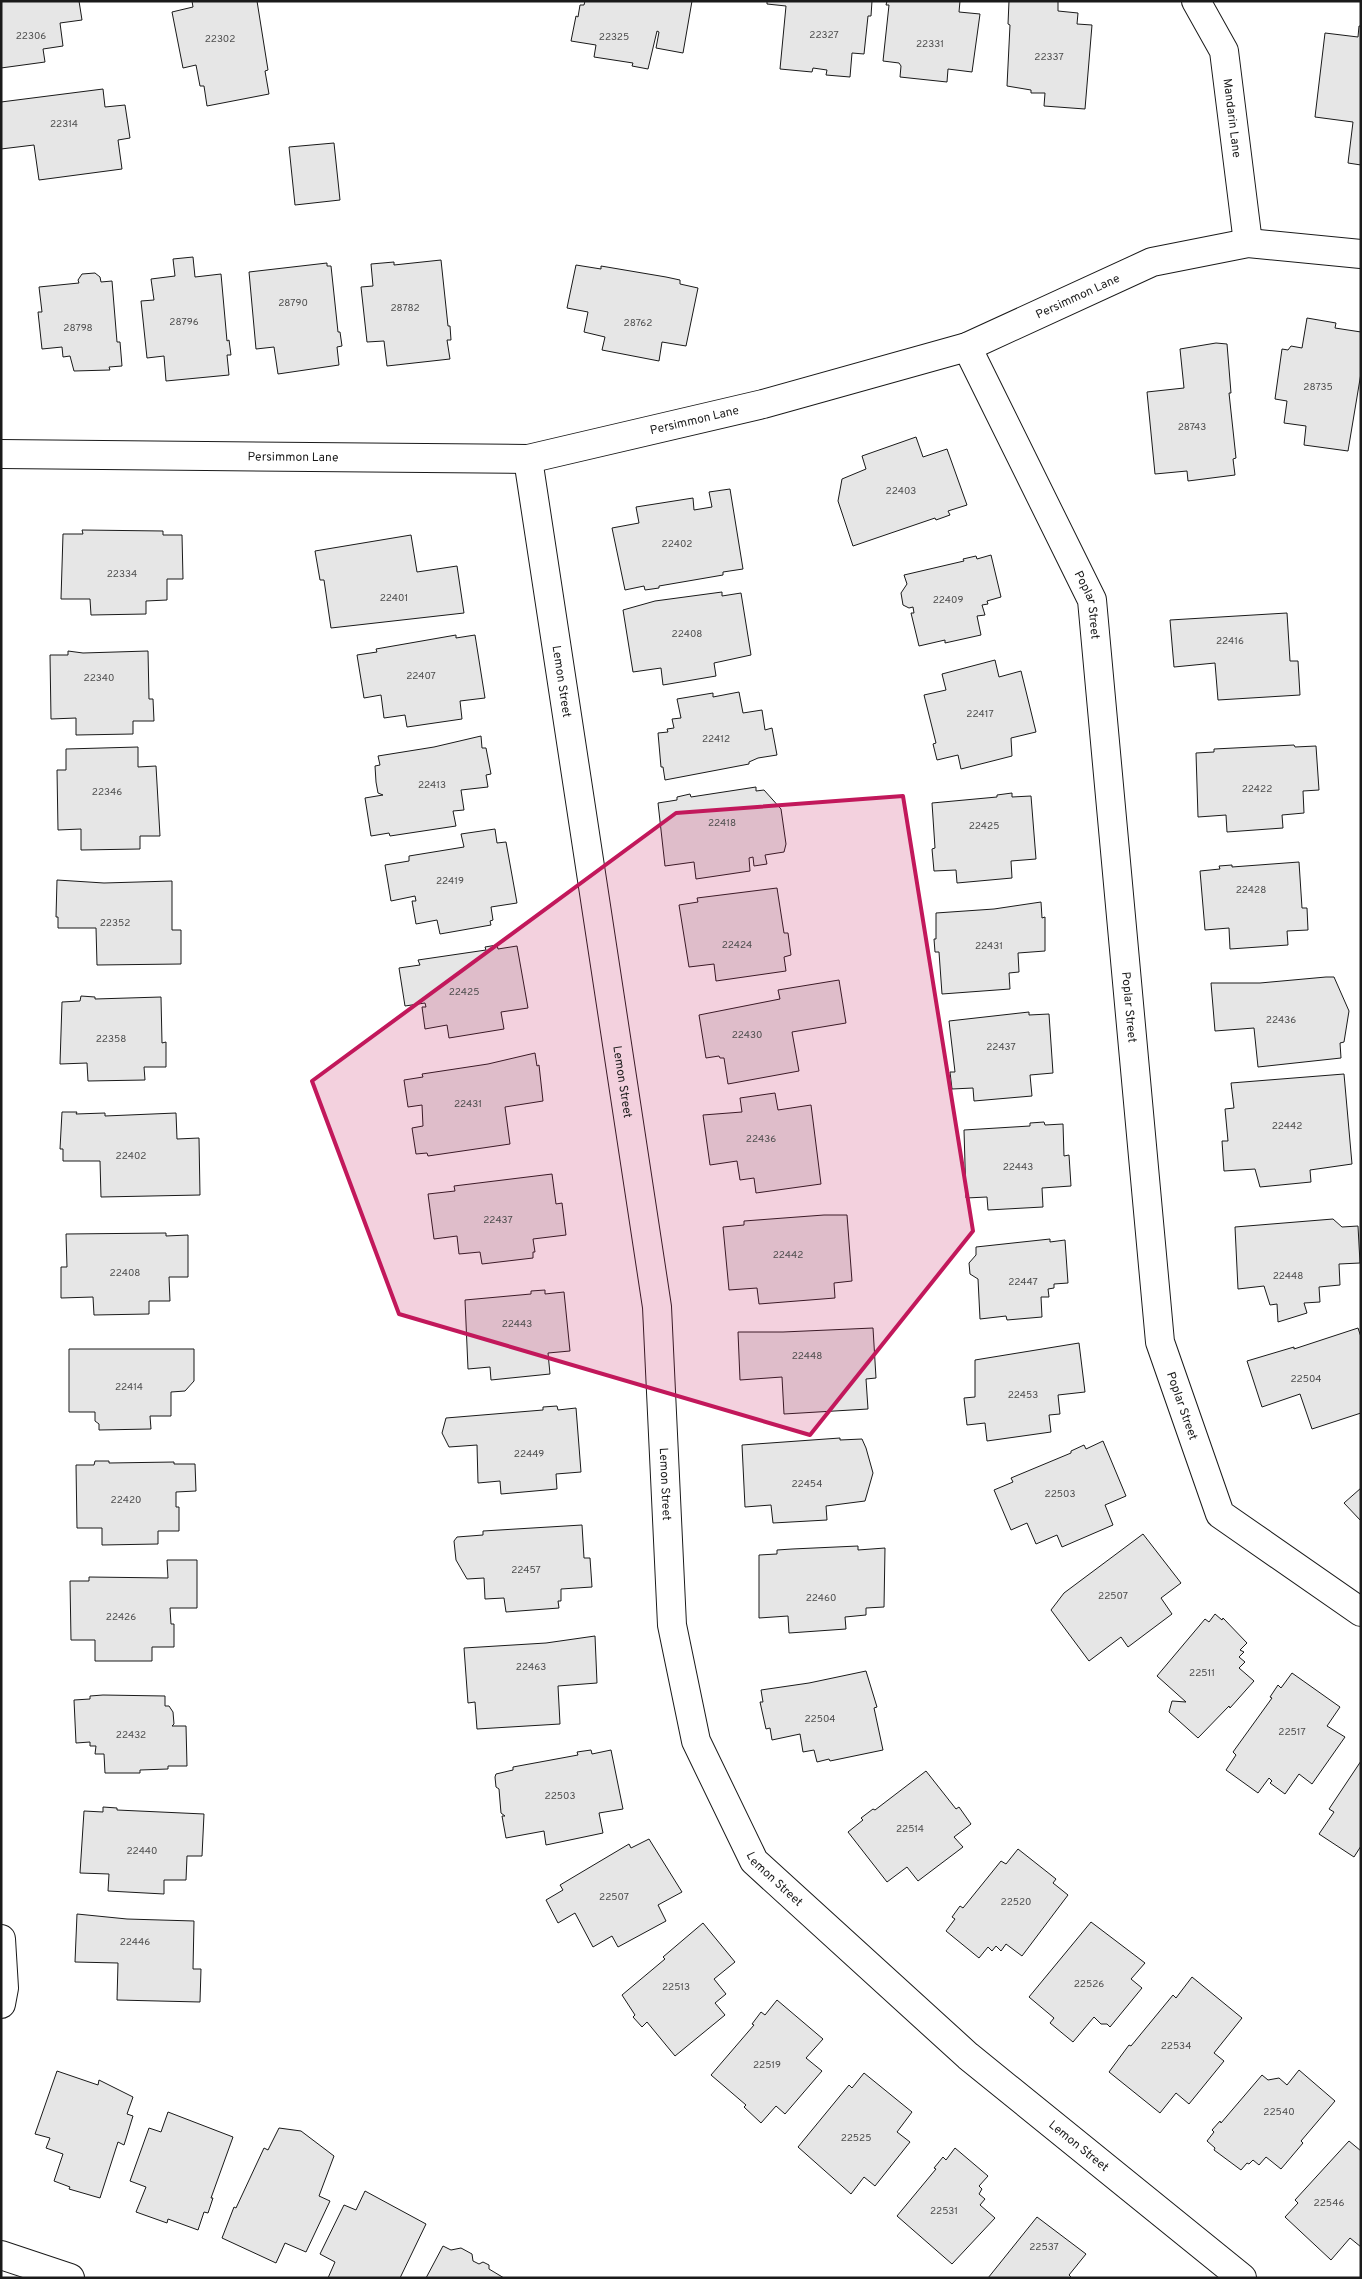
<svg xmlns="http://www.w3.org/2000/svg" width="1362" height="2279" viewBox="0 0 1362 2279" font-family="Overpass,sans-serif">
<rect width="100%" height="100%" fill="#fff"/>
<path fill="#e6e6e6" stroke="#1a1a1a" d="M1 1H79L82 20 60 23 63 46 43 49 45 62 1 68Z
M192 1H257L268 70 265 71 269 94 207 106 204 86H200L196 65 183 68 172 12 193 7Z
M585 1H692L683 53 656 48 659 32 657 31 648 69 632 66 633 63 594 57 596 45 571 41 576 16 578 17 580 5H584Z
M767 1H872L871 16H868L864 54 852 53 850 77 826 75 827 70 813 68 812 72 780 69 786 6 767 4Z
M887 1H960L959 12 980 14 972 72 948 69 947 82 900 77 901 66 899 63 883 61 889 5H886Z
M1009 1H1058V11L1078 13 1077 24 1092 25 1085 109 1044 106 1045 93H1031V90L1007 86 1010 25 1008 24Z
M1359 26H1361V165L1348 163 1353 122 1315 117 1325 33 1358 37Z
M103 89 105 107 125 105 130 138 118 140 122 169 39 180 34 145 1 149V102Z
M334 143 340 200 295 205 289 147Z
M193 257 195 277 221 274 227 341 229 340 231 355H227L229 375 166 381 164 356 147 358 141 301 154 300 151 279 175 276 173 259Z
M441 260 448 326H450L451 340H447L450 359 387 366 384 341 367 342 361 287 373 286 371 264 394 262V265Z
M327 263V266H331L338 332H340L342 346 337 347 339 365 278 374 274 347 256 349 249 272Z
M576 265 601 269V266L666 277 680 280V284L698 288 686 346 662 342 659 361 602 350 605 337 584 332 588 312 567 308Z
M95 273 100 277 101 282 112 281 117 342H120L122 366 109 367 110 370 74 371 70 356 63 357 62 347 42 349 38 312H42L39 287 79 283 78 280 82 274Z
M1307 318 1336 323 1335 328 1361 332V373L1348 451 1304 445 1306 426 1284 423 1287 401 1275 399 1282 349 1288 350 1291 346 1302 348Z
M1216 343 1227 344 1231 393H1229L1236 458 1233 459 1235 475 1188 481 1187 471 1155 474 1147 392 1184 388 1180 349Z
M916 437 923 457 947 449 967 505 948 511 950 515 936 520 935 518 853 546 838 501 842 479 866 469 862 456Z
M730 489 743 569 723 572V575L659 586V588L645 590 644 586 625 590 612 528 639 523 636 507 693 498 694 510 712 507 709 492Z
M82 530 163 531V535H182L183 579H167V600L146 601V614L91 615 90 599H61L63 534H83Z
M411 535 417 572 457 566 464 613 331 628 324 580H320L315 551Z
M991 555 1001 597 987 601 988 604 982 605 985 615 977 616 981 635 945 643V640L919 646 911 613H914L913 607 909 608 903 605 901 593 907 584 904 575 964 561 963 559 976 556 977 559Z
M722 592V596L741 593 751 655 714 663 716 676 663 685 661 668 633 672 623 610 655 601Z
M1287 613 1290 661H1298L1300 695 1218 700 1215 663 1174 667 1170 620Z
M456 635V638L475 635 485 698 460 701 462 719 407 727 405 715 384 718 381 695 364 698 357 655 377 652 376 649Z
M68 651 83 653 148 651 149 699H153L154 721H133V734L76 735V718L51 719 50 655H68Z
M995 660 999 677 1021 671 1036 732 1011 738 1012 756 961 769 958 755 937 760 933 744 936 743 924 695 946 690 942 674Z
M739 692 743 713 762 710 765 730 772 728 777 755 758 758 749 762V764L665 780 663 767H661L658 733 668 732 667 729 674 728 672 719 681 718 677 699 713 693V697Z
M481 736 482 748H486L491 774 486 775 488 787 461 790 464 810 453 811 456 826 390 836 389 833 371 836 365 798 383 795 378 793 376 782 375 766 380 765 378 756 434 747Z
M1294 745 1295 747 1316 746 1319 790 1303 791 1304 813 1282 815 1283 828 1227 832 1226 815 1198 817 1196 753 1214 752V749Z
M138 747V767L156 766 160 836H140V849L81 850V829L58 830 57 770H66V749Z
M756 787V791L764 790 781 809 786 844 784 852 765 855 767 864 754 866 753 857 749 858 750 871 696 879 694 862 665 866 658 803 677 800V797L690 794 691 797Z
M1012 793V797L1031 796 1036 859 1011 861 1012 878 957 883 956 870 934 871 932 849 935 848 932 803 997 797V795Z
M495 829 497 843 506 842 517 903 491 907 493 920 490 921 491 925 440 934 437 920 416 924 412 901H416L415 896 391 901 385 865 409 861V856L464 847 461 834Z
M1299 862 1302 908H1307L1308 930 1287 931 1288 945 1230 949 1229 928 1205 930 1200 871 1220 869 1219 866 1232 865V867Z
M57 880 104 883 172 881V930H181V964L97 965 96 928H58V917H56Z
M777 888 784 933H788L791 955 784 957 786 971 716 981 714 964 689 967 679 905 698 902 697 898Z
M1041 902 1042 918 1045 917V951L1018 953 1019 972 1009 973 1010 989 942 994 939 952H935L934 939H936V913L994 909Z
M497 945 498 949 517 946 528 1008 501 1012 504 1029 449 1038 447 1025 425 1029 422 1007H426L425 1003 405 1006 399 968 420 965 418 960 486 950 485 947Z
M1326 977H1334L1349 1011 1344 1042 1340 1043 1341 1058 1258 1067 1254 1028 1215 1031 1211 983H1260Z
M839 980 846 1023 792 1032 799 1071 728 1084 724 1058H720L719 1056 706 1058 699 1015 780 999 778 990Z
M81 996 95 997V999L161 997 162 1043 166 1042V1067H144L145 1080 88 1081 87 1063 60 1064 62 1002 80 1001Z
M1029 1012V1015L1049 1014 1053 1073 1030 1075 1032 1096 974 1101 973 1088 952 1089 950 1072H955L949 1021Z
M535 1053 537 1066 539 1065 543 1101 505 1107 510 1144 428 1156 427 1153 416 1154 412 1128 423 1126 422 1105 408 1107 404 1080 423 1077 422 1074 488 1064Z
M1344 1074 1352 1164 1310 1170 1311 1182 1260 1187 1255 1169 1224 1171 1222 1141H1228L1225 1109 1234 1108 1231 1083Z
M775 1093 778 1110 811 1105 821 1184 756 1193 754 1178 740 1180 737 1161 710 1165 703 1115 742 1112 740 1098Z
M62 1112H77L76 1114 105 1113V1116L176 1113 177 1139 199 1138 200 1195 101 1197 100 1161H63V1149H60Z
M1044 1122 1045 1125 1063 1124 1064 1156 1069 1155 1071 1186 1042 1188 1043 1207 988 1210 987 1197 966 1198 964 1130 1030 1126V1123Z
M552 1174 556 1204 562 1203 566 1235 533 1239 535 1252H533V1258L482 1264 480 1252 459 1254 457 1236 434 1239 428 1194 455 1191 454 1186Z
M824 1215H847L852 1281 834 1283 835 1298 759 1304 757 1288 729 1290 723 1227 744 1225V1221Z
M1333 1219 1342 1227 1358 1226 1360 1263 1339 1264 1340 1285 1319 1287 1320 1302 1304 1303 1307 1313 1278 1322 1277 1304 1270 1305 1264 1286 1238 1289 1235 1227Z
M166 1233V1236L188 1235V1277H169L170 1301H149V1314L94 1315 93 1297 61 1298V1267H67L66 1234Z
M1050 1239V1242L1065 1240 1068 1283 1054 1284V1288L1048 1289 1049 1297H1041L1042 1317 1007 1320 1006 1316 980 1319 978 1279 970 1274 969 1263 976 1255V1247Z
M545 1290V1294L564 1292 570 1351 548 1353 550 1374 491 1380 490 1367 468 1369 465 1300 531 1294V1291Z
M873 1328 876 1378 866 1379 868 1409 784 1414 782 1377 740 1380 738 1332H783Z
M1358 1328 1361 1337V1413L1312 1429 1300 1394 1262 1407 1247 1361 1294 1347V1349Z
M1079 1343 1085 1392 1058 1395 1060 1414 1049 1415 1051 1432 987 1441 985 1423 967 1425 964 1398 975 1397V1360Z
M69 1349H194V1381L185 1391 171 1392V1416H150L151 1429 99 1430V1424L95 1421V1412H69Z
M557 1406 558 1410 576 1408 581 1472 556 1474 557 1489 501 1494 500 1481 478 1483 477 1445 449 1447 442 1433 446 1418 543 1410V1407Z
M840 1438V1440L862 1439 866 1448 873 1473 865 1501 826 1506 827 1520 773 1523 771 1505 745 1507 742 1445Z
M1103 1441 1126 1496 1105 1505 1113 1525 1062 1547 1057 1535 1036 1544 1027 1523 1011 1530 994 1490 1013 1482 1011 1478 1071 1453V1451L1084 1445 1086 1449Z
M95 1461H109V1463L174 1462V1464H195L196 1491 176 1492V1507H179V1531H158V1544L102 1545V1528H77L76 1465H94Z
M1361 1488V1521L1344 1503Z
M582 1525 584 1558H590L592 1587 561 1589V1601H558L559 1608 506 1612 504 1598 485 1599 484 1578 467 1579 456 1560 454 1541 457 1537 483 1535V1531Z
M1143 1534 1181 1583 1161 1598 1172 1614 1128 1647 1121 1637 1089 1661 1051 1610 1064 1593Z
M858 1546V1550L885 1548 884 1607 866 1608V1615L845 1617 846 1629 789 1633 788 1616 759 1618V1555L777 1554V1550L792 1549Z
M167 1560H197V1608H170L171 1624H174V1647H152V1661H95V1640H71L70 1581H89V1577L168 1578Z
M1215 1614 1222 1620 1223 1618 1247 1643 1240 1650 1244 1652 1239 1657 1245 1662 1239 1668 1254 1681 1230 1708 1229 1706 1198 1738 1169 1712 1172 1701 1186 1702 1157 1676 1205 1619 1209 1622Z
M595 1636 597 1683 558 1686 560 1724 477 1729 475 1702 468 1703 464 1648 546 1643Z
M866 1671 877 1707 874 1708 883 1750 830 1761 829 1759 817 1762 814 1750 803 1752 800 1734 772 1740 770 1728 766 1729 760 1702H763L761 1690 809 1683Z
M1292 1673 1340 1707 1327 1726 1345 1737 1312 1784 1299 1774 1285 1794 1270 1783 1272 1781 1269 1778 1258 1793 1226 1770 1236 1755 1233 1752 1272 1698 1270 1697 1278 1685 1281 1688Z
M103 1695 165 1696V1706H169L173 1712 174 1724 172 1726H186L187 1766H168V1769L140 1770V1773H105L104 1754H95L96 1746H90V1742L76 1743 74 1700 90 1699V1696Z
M591 1750 592 1754 611 1750 623 1809 599 1813 603 1833 546 1845 544 1831 506 1838 502 1816H505L501 1813 499 1789 496 1787 495 1777 496 1774 513 1770V1767L578 1755 577 1752Z
M1361 1761V1846L1354 1857 1319 1834 1334 1812 1329 1809Z
M926 1771 956 1809 959 1807 971 1824 954 1837 963 1847 918 1881 907 1867 887 1882 848 1832 863 1820 861 1818 873 1809 875 1810Z
M103 1807 117 1808V1810L204 1814 202 1856H187L186 1880H164V1894L108 1891 109 1874 80 1873 84 1811 103 1812Z
M649 1839 682 1892 658 1905 666 1921 618 1947 612 1936 593 1947 575 1913 558 1923 546 1900 563 1890 560 1885 629 1844 631 1848Z
M1018 1849 1056 1879 1053 1883 1068 1895 1022 1956 1006 1944 1001 1951 996 1946 992 1951 988 1947 979 1958 946 1931 955 1919 952 1917 960 1906 963 1908 1001 1861 1006 1864Z
M77 1914 127 1919 194 1921 193 1969H201L200 2002 117 2000 118 1963 75 1962Z
M1091 1922 1145 1963 1131 1979 1142 1988 1110 2027 1107 2024H1101L1094 2017 1073 2042 1050 2023 1054 2018 1029 1997Z
M703 1923 735 1962 714 1979 726 1994 715 2003 725 2015 675 2056 647 2022 642 2027 633 2017 635 2015 622 1995 665 1959 663 1957Z
M1192 1977 1242 2018 1214 2053 1224 2061 1189 2104 1176 2093 1160 2113 1109 2072 1129 2045 1131 2046 1173 1995 1176 1998Z
M777 2000 823 2039 806 2058 822 2071 785 2114 776 2106 761 2123 744 2107 746 2105 711 2075 754 2025 752 2024 761 2012 765 2015Z
M1299 2070 1335 2101 1301 2141 1303 2143 1281 2169 1266 2157 1259 2165 1253 2160 1249 2164 1247 2163 1241 2170 1214 2150 1215 2148 1207 2141 1214 2132 1212 2130 1220 2121 1221 2123 1262 2075 1268 2080 1279 2078 1287 2085Z
M57 2071 98 2085 99 2080 133 2097 127 2114 133 2116 124 2145 118 2142 100 2198 69 2189 70 2187 54 2181 63 2154 46 2148 50 2138 35 2134Z
M864 2073 912 2112 897 2132 910 2142 875 2186 864 2177 851 2194 798 2147 849 2085 852 2088Z
M168 2112 233 2137 211 2198H213L208 2213 204 2212 198 2230 168 2219 167 2223 136 2212 146 2187 130 2181 149 2128 161 2132Z
M279 2128 301 2131 334 2156 319 2196 330 2201 306 2252 285 2243 276 2263 222 2238 234 2207 236 2208 264 2148 268 2150Z
M1349 2141 1361 2151V2247L1350 2238 1331 2260 1285 2217 1298 2203 1295 2200Z
M955 2148 988 2176 979 2186 982 2189 979 2194 985 2199 980 2205 995 2218 952 2264 897 2216 936 2169 934 2168 943 2157 946 2160Z
M365 2191 426 2224 400 2278H328L335 2262 320 2254 344 2205 356 2210Z
M1037 2217 1086 2254 1069 2275 1072 2278H988Z
M443 2246 451 2250 461 2248 472 2254 473 2261 479 2264 483 2262 489 2265V2269L504 2278H426Z"/>
<g fill="none" stroke-linecap="round" stroke-linejoin="round">
<g stroke="#1a1a1a" stroke-width="30">
<g id="street">
<path id="s1" d="M1196 1 1224 51 1248 243"/>
<path id="s2" d="M967 347 1092 600 1160 1342 1220 1514 1361 1612"/>
<path id="s3" d="M1 454 528 459 763 404 967 347 1152 262 1248 243 1361 254"/>
<path id="s4" d="M528 459 657 1307 672 1625 696 1741 754 1861 968 2056 1242 2278"/>
<path d="M1 1939 4 1988 1 2004"/>
</g>
</g>
<g stroke="#1a1a1a" stroke-width="30">
<path id="secondary" d="M1 2255 70 2278"/>
</g>
<use href="#street" stroke="#fff" stroke-width="28"/>
<use href="#secondary" stroke="#fff" stroke-width="28"/>
</g>
<path fill="#c2185b" fill-opacity="0.2" stroke="#c2185b" stroke-width="4" stroke-linejoin="round" d="M903 796 973 1231 810 1435 399 1314 312 1081 676 813Z"/>
<g text-anchor="middle" stroke-width="4" stroke-linejoin="round" paint-order="stroke">
<g font-size="10" fill="#4d4d4d">
<text x="824" y="38">22327</text>
<text x="31" y="39">22306</text>
<text x="614" y="40">22325</text>
<text x="220" y="42">22302</text>
<text x="930" y="47">22331</text>
<text x="1049" y="60">22337</text>
<text x="64" y="127">22314</text>
<text x="293" y="306">28790</text>
<text x="405" y="311">28782</text>
<text x="184" y="325">28796</text>
<text x="638" y="326">28762</text>
<text x="78" y="331">28798</text>
<text x="1318" y="390">28735</text>
<text x="1192" y="430">28743</text>
<text x="901" y="494">22403</text>
<text x="677" y="547">22402</text>
<text x="122" y="577">22334</text>
<text x="394" y="601">22401</text>
<text x="948" y="603">22409</text>
<text x="687" y="637">22408</text>
<text x="1230" y="644">22416</text>
<text x="421" y="679">22407</text>
<text x="99" y="681">22340</text>
<text x="980" y="717">22417</text>
<text x="716" y="742">22412</text>
<text x="432" y="788">22413</text>
<text x="1257" y="792">22422</text>
<text x="107" y="795">22346</text>
<text x="722" y="826">22418</text>
<text x="984" y="829">22425</text>
<text x="450" y="884">22419</text>
<text x="1251" y="893">22428</text>
<text x="115" y="926">22352</text>
<text x="737" y="948">22424</text>
<text x="989" y="949">22431</text>
<text x="464" y="995">22425</text>
<text x="1281" y="1023">22436</text>
<text x="747" y="1038">22430</text>
<text x="111" y="1042">22358</text>
<text x="1001" y="1050">22437</text>
<text x="468" y="1107">22431</text>
<text x="1287" y="1129">22442</text>
<text x="761" y="1142">22436</text>
<text x="131" y="1159">22402</text>
<text x="1018" y="1170">22443</text>
<text x="498" y="1223">22437</text>
<text x="788" y="1258">22442</text>
<text x="125" y="1276">22408</text>
<text x="1288" y="1279">22448</text>
<text x="1023" y="1285">22447</text>
<text x="517" y="1327">22443</text>
<text x="807" y="1359">22448</text>
<text x="1306" y="1382">22504</text>
<text x="129" y="1390">22414</text>
<text x="1023" y="1398">22453</text>
<text x="529" y="1457">22449</text>
<text x="807" y="1487">22454</text>
<text x="1060" y="1497">22503</text>
<text x="126" y="1503">22420</text>
<text x="526" y="1573">22457</text>
<text x="1113" y="1599">22507</text>
<text x="821" y="1601">22460</text>
<text x="121" y="1620">22426</text>
<text x="531" y="1670">22463</text>
<text x="1202" y="1676">22511</text>
<text x="820" y="1722">22504</text>
<text x="1292" y="1735">22517</text>
<text x="131" y="1738">22432</text>
<text x="560" y="1799">22503</text>
<text x="910" y="1832">22514</text>
<text x="142" y="1854">22440</text>
<text x="614" y="1900">22507</text>
<text x="1016" y="1905">22520</text>
<text x="135" y="1945">22446</text>
<text x="1089" y="1987">22526</text>
<text x="676" y="1990">22513</text>
<text x="1176" y="2049">22534</text>
<text x="767" y="2068">22519</text>
<text x="1279" y="2115">22540</text>
<text x="856" y="2141">22525</text>
<text x="1329" y="2206">22546</text>
<text x="944" y="2214">22531</text>
<text x="1044" y="2250">22537</text>
</g>
<g font-size="12" fill="#1a1a1a" stroke="#fff">
<text dy="4" stroke="none"><textPath href="#s1" startOffset="125">Mandarin Lane</textPath></text>
<text dy="4" stroke="none"><textPath href="#s3" startOffset="1102">Persimmon Lane</textPath></text>
<text dy="4" stroke="none"><textPath href="#s3" startOffset="698">Persimmon Lane</textPath></text>
<text dy="4" stroke="none"><textPath href="#s3" startOffset="292">Persimmon Lane</textPath></text>
<text dy="4" stroke="none"><textPath href="#s2" startOffset="286">Poplar Street</textPath></text>
<text dy="4" stroke="none"><textPath href="#s4" startOffset="225">Lemon Street</textPath></text>
<text dy="4" stroke="none"><textPath href="#s2" startOffset="691">Poplar Street</textPath></text>
<text dy="4" stroke="none"><textPath href="#s4" startOffset="630">Lemon Street</textPath></text>
<text dy="4" stroke="none"><textPath href="#s2" startOffset="1095">Poplar Street</textPath></text>
<text dy="4" stroke="none"><textPath href="#s4" startOffset="1035">Lemon Street</textPath></text>
<text dy="4" stroke="none"><textPath href="#s4" startOffset="1455">Lemon Street</textPath></text>
<text dy="4" stroke="none"><textPath href="#s4" startOffset="1860">Lemon Street</textPath></text>
</g>
</g>
<rect width="1362" height="2279" fill="none" stroke="#1a1a1a" stroke-width="5"/>
</svg>
